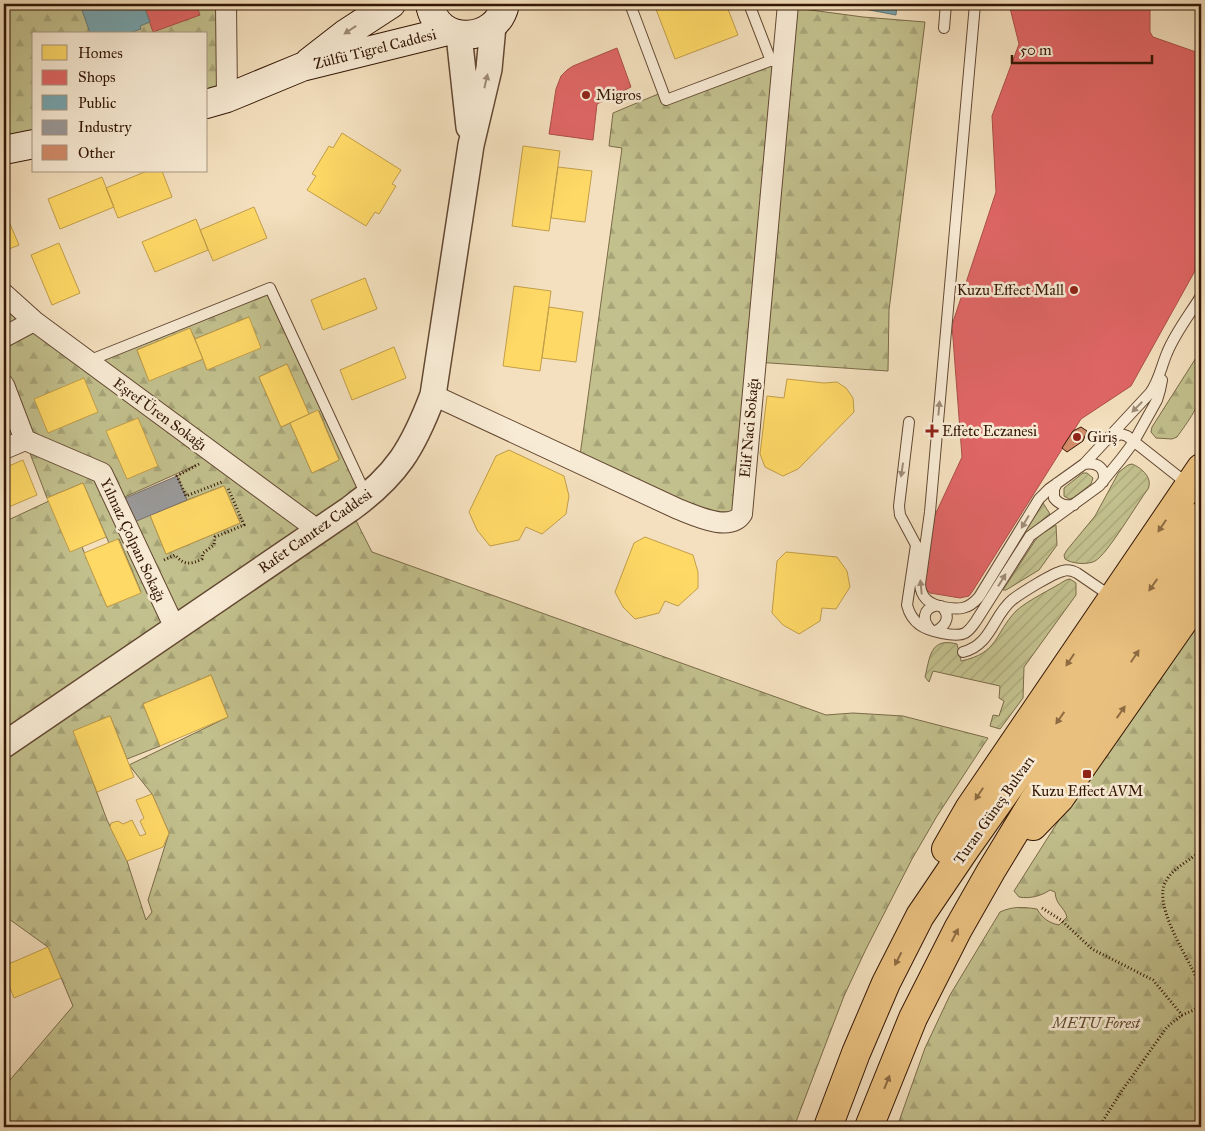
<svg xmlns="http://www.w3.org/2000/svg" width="1205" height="1131" viewBox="0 0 1205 1131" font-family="'IM FELL Great Primer',serif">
<defs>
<pattern id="forest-firs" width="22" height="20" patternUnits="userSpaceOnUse" patternTransform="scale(1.25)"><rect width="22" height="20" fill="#c2c08d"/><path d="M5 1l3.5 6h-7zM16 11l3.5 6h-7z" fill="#a7a478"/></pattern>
<pattern id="garden-furrows" width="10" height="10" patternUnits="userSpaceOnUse" patternTransform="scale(1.25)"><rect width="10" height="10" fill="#c2c08d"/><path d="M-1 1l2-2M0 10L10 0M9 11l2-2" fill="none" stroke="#a7a478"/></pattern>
</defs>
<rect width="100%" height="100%" fill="#f4e0be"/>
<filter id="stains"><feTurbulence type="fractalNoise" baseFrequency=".004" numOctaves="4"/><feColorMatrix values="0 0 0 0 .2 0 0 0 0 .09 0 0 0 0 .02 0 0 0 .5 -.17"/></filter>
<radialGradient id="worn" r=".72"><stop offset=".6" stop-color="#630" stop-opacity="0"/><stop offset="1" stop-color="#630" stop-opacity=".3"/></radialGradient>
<path fill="url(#forest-firs)" stroke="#7a6b48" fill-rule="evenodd" d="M4 4H226L227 98 206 104V34H34V144L4 150Z
M788 7 863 17 925 22 889 310 888 371 755 362 735 522 579 463 622 148 609 146 613 113 663 92 666 100 783 56Z
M270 288 367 497 350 509 372 552 826 715 853 713 903 716 988 738 937 816 912 859 866 949 844 996 794 1127H4V1087L73 1006 48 947 9 919 4 906V522L49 501 82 547 107 607 141 592 119 539 109 543 83 483 47 498 4 385V294L88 361ZM249 317 207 370 203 359 149 380 137 350 190 329 195 339ZM287 364 309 414 319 411 339 460 312 473 290 423 281 427 259 377ZM196 465 177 476 187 500 224 486 240 523 166 554 150 515 116 501ZM211 675 228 717 129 765 152 794 169 833 148 900 152 912 146 920 127 861 107 820 74 731 110 716 127 759 160 746 143 704Z
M1201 350V381L1199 386C1205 401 1186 424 1177 437L1172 439 1156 438 1151 432 1152 427Z
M1201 617V1127H897L925 1048 950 995 1000 912C1013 906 1023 907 1037 909 1042 918 1049 923 1059 925L1067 917C1064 906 1056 906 1055 892L1050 890C1041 896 1030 899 1019 897L1014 891 1066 809Z"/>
<path fill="url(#garden-furrows)" stroke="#7a6b48" d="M1132 464C1142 468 1153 478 1148 489 1138 502 1107 555 1095 561 1088 565 1072 564 1065 559L1064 555 1067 550 1095 516 1119 472 1128 465Z
M1083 473H1087L1093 478 1091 484 1073 498 1069 499 1064 496V488Z
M1043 503 1050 514 1025 534 1024 533Z
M1056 525 1057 545 1039 570 1006 590H1003L1038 536Z
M1070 579 1076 583V595L1024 667 1023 698 1000 729 990 726 993 715 999 716 1004 701 999 698 1000 686 933 671 929 682 925 677C930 657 930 637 957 644L961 661C999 653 994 634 1016 611 1028 600 1052 589 1066 580Z"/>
<path fill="#ffd966" stroke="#c29e49" d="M654 4H726L738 35 675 59Z
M824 4H859V8Z
M342 133 401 170 392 184 396 186 379 214 375 212 366 226 307 190 316 176 312 174 329 146 333 148Z
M523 146 560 151 549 231 512 226Z
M558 167 592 171 585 222 551 218Z
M147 171H162L172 197 118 218 106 188Z
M102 177 114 207 60 229 48 199Z
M254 207 267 238 213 261 200 230Z
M4 210 19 245 4 251Z
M196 219 208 250 155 272 142 242Z
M59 243 80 293 52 305 31 255Z
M365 278 377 309 323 330 311 300Z
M514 286 551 291 540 371 503 366Z
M549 307 583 312 576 362 542 358Z
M249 317 261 348 207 370 195 339Z
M190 328 203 359 149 381 137 350Z
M394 347 406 378 352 400 340 370Z
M287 364 309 414 281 427 259 377Z
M84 378 98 412 48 433 34 399Z
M787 379 824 383 837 382 846 388 853 398 854 412 798 469 783 476 765 467 760 454 767 396 784 398Z
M318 410 339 460 312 473 290 423Z
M138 418 158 466 127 479 106 431Z
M509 450 564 476 569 496 566 514 542 534 526 527 519 540 490 546 477 530 469 512 496 456Z
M23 460 37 495 4 509V468Z
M83 483 106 537 70 552 47 498Z
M224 486 240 523 166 554 150 515Z
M645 537 693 555 698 572V588L678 606 665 601 659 613 635 619 623 607 615 592 634 543Z
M118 539 141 593 107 607 84 553Z
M786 552 837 557 847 571 850 587 836 609 822 608 820 621 799 634 783 625 772 613 777 561Z
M211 675 228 717 160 746 143 704Z
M110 716 134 777 97 792 73 731Z
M152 794 169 833 163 847 127 861 110 827 111 823 118 821 123 824 132 820 140 836 146 834 140 821 144 818 136 800Z
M4 906 9 919 4 921Z
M48 947 61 978 14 998 4 973V966Z"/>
<path fill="#e06666" stroke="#ac4e49" d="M143 4H196L200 15 153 32Z
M1009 4H1150V32L1153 37 1196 52 1201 50V260L1131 386 1081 419 972 592 969 596 960 598 930 593 926 589 924 582 935 515 962 457 952 325 996 192 992 116 1019 44Z
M617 48 631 87 597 104 593 140 549 134 556 89 561 76 567 70 573 66Z"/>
<path fill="#76a5af" stroke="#627a7c" d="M85 4H143L150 22 140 26 141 29 126 34H96L95 32 90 33 81 7 86 6Z
M859 4H897L896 15 859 8Z"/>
<path fill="#999" stroke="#7a726c" d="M177 476 187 500 127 525 116 502Z"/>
<path fill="#d18b69" stroke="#331604" d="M1081 427 1087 431 1083 441 1067 452 1062 448 1073 431Z"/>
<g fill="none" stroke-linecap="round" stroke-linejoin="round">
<g stroke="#634832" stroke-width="12">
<path id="service" d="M630 4 666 100 783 56
M749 4 771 61
M975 4 930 512 920 584C921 598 929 604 943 607 958 610 968 610 979 597L1039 499 1049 489 1084 464 1150 393C1159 381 1161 367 1167 353 1175 333 1190 314 1201 296
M944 28 946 4
M88 361 270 288 367 497
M909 422 899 506 900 515 916 545 907 605C909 613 913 620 920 625 928 631 956 638 965 633 970 630 973 625 976 621L1030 536 1099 486 1121 459 1133 443 1157 400 1160 390 1162 380
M1107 440 1121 434 1127 436 1189 485
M1084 464C1097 462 1107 468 1103 482
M1057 483 1054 489V498C1060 505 1065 506 1074 505
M930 629C922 620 923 609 935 606
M936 631C947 625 951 615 941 606
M963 652C991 645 993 616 1012 600 1021 593 1053 573 1063 571 1068 569 1073 571 1077 573L1112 597"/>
</g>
<g stroke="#634832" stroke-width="22">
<path id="minor" d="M226 4 227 98
M4 294 34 321 319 531
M4 337 34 321
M4 385 25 440
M433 395 678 509C694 515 730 533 742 514L788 4
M4 449 25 440 102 473 175 628"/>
</g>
<g stroke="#634832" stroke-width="28">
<path id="tertiary" d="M459 35 469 127
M4 745 350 509C397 475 413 448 433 395L471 145 489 69 493 26"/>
</g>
<g stroke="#331604" stroke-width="30">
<path id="secondary" d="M430 4C436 46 497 44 505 4
M309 62 345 34 391 4
M206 104 227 98 302 67 448 31
M4 150 34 144"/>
</g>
<g stroke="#331604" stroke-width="30">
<path id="primary" d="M1033 826 1060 798 1201 596
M946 849 969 809 1201 468
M828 1127 856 1053 886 983 920 916 966 848 1201 516
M869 1127 913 1018 958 929 991 871 1033 802 1201 561"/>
</g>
<path stroke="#331604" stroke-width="3" stroke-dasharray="1 2.5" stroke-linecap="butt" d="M199 464 177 476 186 496 222 482
M164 560 175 555C184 565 190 565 202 559L203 553 214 545 215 537 244 525 228 488
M1201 851C1190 860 1173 868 1166 881 1153 902 1182 948 1191 967 1196 975 1198 984 1201 992
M1042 908 1061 920 1092 949 1153 980 1182 1015 1201 1007
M1099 1127 1121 1092 1167 1027 1182 1015"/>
<use href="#service" stroke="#f8ebd5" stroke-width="10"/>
<use href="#minor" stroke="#f8ebd5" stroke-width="20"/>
<use href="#tertiary" stroke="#f8ebd5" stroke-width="25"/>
<use href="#secondary" stroke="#f8ebd5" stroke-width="28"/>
<use href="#primary" stroke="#eac07f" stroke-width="28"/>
</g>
<defs><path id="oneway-solid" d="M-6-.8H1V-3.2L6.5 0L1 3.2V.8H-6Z" transform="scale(1.25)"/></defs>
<g fill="#9f8b77">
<use href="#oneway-solid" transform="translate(350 30) rotate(146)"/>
<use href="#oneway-solid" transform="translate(486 81) rotate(-77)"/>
<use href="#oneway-solid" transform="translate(1137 407) rotate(135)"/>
<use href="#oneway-solid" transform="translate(939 408) rotate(-85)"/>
<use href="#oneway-solid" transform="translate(902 470) rotate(98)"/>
<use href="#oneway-solid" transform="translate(1025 522) rotate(121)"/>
<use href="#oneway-solid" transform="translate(1002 580) rotate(-58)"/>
<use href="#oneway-solid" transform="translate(921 587) rotate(-96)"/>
</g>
<g fill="#8e6b42">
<use href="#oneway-solid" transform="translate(1162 526) rotate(124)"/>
<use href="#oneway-solid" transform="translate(1153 585) rotate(125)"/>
<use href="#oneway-solid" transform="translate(1135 656) rotate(-56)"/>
<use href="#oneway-solid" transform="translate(1070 660) rotate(124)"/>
<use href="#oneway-solid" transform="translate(1121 712) rotate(-55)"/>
<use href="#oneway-solid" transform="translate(1060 718) rotate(125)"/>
<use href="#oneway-solid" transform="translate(979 794) rotate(124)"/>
<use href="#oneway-solid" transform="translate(955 935) rotate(-63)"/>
<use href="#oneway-solid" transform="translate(898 959) rotate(117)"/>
<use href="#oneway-solid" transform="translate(887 1082) rotate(-68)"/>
</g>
<g fill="#8f2418" stroke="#f8ebd5" stroke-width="2">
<circle cx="586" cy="95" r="5"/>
<circle cx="1074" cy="290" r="5"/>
<path d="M929.5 423.5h5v5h5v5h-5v5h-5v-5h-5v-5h5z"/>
<circle cx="1077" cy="437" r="5"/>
<rect x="1082" y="769" width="10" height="10" rx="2.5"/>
</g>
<g text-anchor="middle" stroke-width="5" stroke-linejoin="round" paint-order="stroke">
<g font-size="15" fill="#331604" stroke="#f8ebd5">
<text transform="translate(375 49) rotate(-14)" y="5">Zülfü Tigrel Caddesi</text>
<text transform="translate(160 414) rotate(36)" y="5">Eşref Üren Sokağı</text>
<text transform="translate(749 428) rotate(-85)" y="5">Elif Naci Sokağı</text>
<text transform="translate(315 531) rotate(-35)" y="5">Rafet Canıtez Caddesi</text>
<text transform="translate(133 540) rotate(65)" y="5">Yılmaz Çolpan Sokağı</text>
<text transform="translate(994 810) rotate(-55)" y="5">Turan Güneş Bulvarı</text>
</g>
<g font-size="15" fill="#331604" stroke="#f8ebd5" text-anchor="start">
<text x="596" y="100">Migros</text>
<text x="1064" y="295" text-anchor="end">Kuzu Effect Mall</text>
<text x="942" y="436">Effetc Eczanesi</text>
<text x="1087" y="442">Giriş</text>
<text x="1087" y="796" text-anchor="middle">Kuzu Effect AVM</text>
</g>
<g font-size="15" font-style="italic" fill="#5e492d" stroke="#f8ebd5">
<text x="1096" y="1028">METU Forest</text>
</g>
</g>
<rect width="1205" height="1131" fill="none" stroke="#f4e0be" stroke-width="20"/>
<rect x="5" y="5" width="1195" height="1121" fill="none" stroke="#331604" stroke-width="2.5"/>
<rect x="10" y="10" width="1185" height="1111" fill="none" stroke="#331604"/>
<rect x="32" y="32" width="175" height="140" fill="#f8ebd5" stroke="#a99681"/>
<rect x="42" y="45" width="25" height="15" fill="#ffd966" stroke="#a99681"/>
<text x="78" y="58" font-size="15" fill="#331604">Homes</text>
<rect x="42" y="70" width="25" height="15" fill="#e06666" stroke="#a99681"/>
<text x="78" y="82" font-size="15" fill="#331604">Shops</text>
<rect x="42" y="95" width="25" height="15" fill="#76a5af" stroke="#a99681"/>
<text x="78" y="108" font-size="15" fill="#331604">Public</text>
<rect x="42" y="120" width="25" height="15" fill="#999999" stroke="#a99681"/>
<text x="78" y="132" font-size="15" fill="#331604">Industry</text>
<rect x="42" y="145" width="25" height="15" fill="#d18b69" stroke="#a99681"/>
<text x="78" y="158" font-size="15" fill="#331604">Other</text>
<path d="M1012 55v8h140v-8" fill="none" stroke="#331604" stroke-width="2.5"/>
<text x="1020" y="55" font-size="15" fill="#331604" stroke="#f8ebd5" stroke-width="4" paint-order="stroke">50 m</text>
<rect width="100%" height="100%" filter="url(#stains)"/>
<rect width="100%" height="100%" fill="url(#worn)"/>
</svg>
